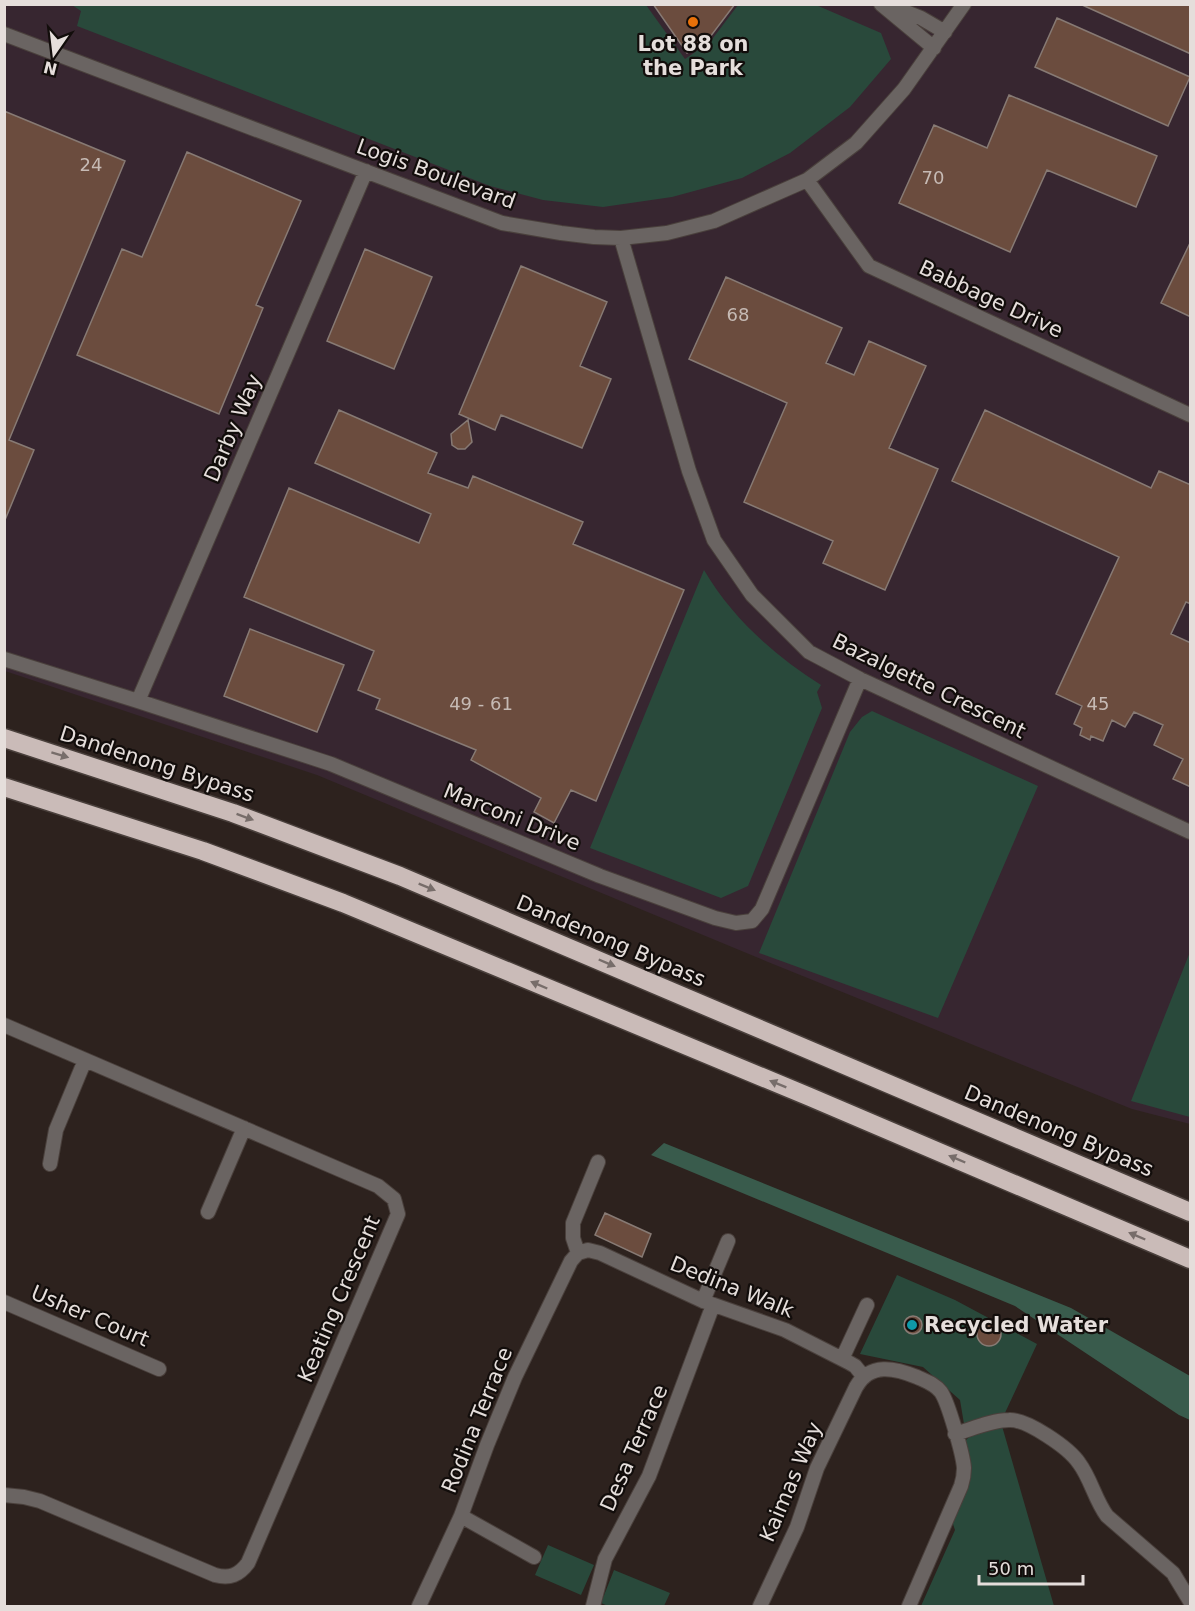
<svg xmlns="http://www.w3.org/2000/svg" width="1195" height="1611" viewBox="0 0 1195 1611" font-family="'DejaVu Sans',sans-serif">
<rect width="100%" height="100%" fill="#2d221e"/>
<path fill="#372630" d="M5 5H1190V1124L1132 1109 768 962 317 775 5 671Z"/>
<path fill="#29493b" d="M72 5H646L685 59 710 42 738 5H816L881 33 891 59 850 107 790 153 742 178 672 197 603 207 543 200 490 186 77 26 81 11Z
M704 570C733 619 774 655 821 685L817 692 822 708 748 886 721 898 590 848Z
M872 711 1038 786 938 1018 759 953 850 732 862 717Z
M1190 952V1117L1131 1101Z
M897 1275 955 1300 1037 1344 1004 1415 964 1424 960 1400 923 1367 860 1354Z
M1002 1426 1054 1606H921L955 1530 952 1521 966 1440 969 1437Z
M548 1545 594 1565 581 1595 535 1575Z
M614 1570 670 1593 664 1606H608L601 1603Z"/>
<path fill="#395b4c" d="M664 1143 1071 1308 1190 1376V1420L1179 1415 1015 1306 651 1155Z"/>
<path fill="#6b4c3e" stroke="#877a74" stroke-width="1.5" d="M653 4H735L710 37 687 53Z
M1080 4H1191V54Z
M1057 18 1190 77 1168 126 1035 67Z
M1009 95 1157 156 1136 207 1047 170 1010 252 899 203 934 125 987 148Z
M4 111 125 161 9 440 34 450 5 520Z
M187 152 301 201 256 305 263 308 219 414 77 355 122 249 142 257Z
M1191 241V317L1161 303Z
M365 249 432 277 394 369 327 341Z
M521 266 607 302 580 366 611 379 582 448 501 415 495 430 459 414Z
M726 277 842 328 826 363 854 375 869 341 926 366 889 448 938 469 885 590 823 563 833 541 744 502 787 403 689 359Z
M339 410 437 453 428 473 468 488 473 476 583 522 573 544 684 590 596 801 571 790 554 823 534 812 541 798 471 760 476 750 376 709 380 699 358 690 374 651 244 597 289 488 419 543 431 514 315 463Z
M985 410 1151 488 1159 471 1191 485V604L1186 602 1171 634 1191 643V787L1173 779 1183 759 1154 745 1163 725 1134 712 1125 727 1112 720 1103 741 1091 736 1090 740 1080 735 1082 728 1074 724 1082 706 1056 694 1119 557 952 481Z
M468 420 472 442 465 449H458L452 445 451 434Z
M250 629 344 665 317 732 224 696Z
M605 1213 651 1234 642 1257 595 1235Z
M904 1325a9 9 0 1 1 18 0a9 9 0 1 1-18 0Z
M977 1334a12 12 0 1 1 24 0a12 12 0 1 1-24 0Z"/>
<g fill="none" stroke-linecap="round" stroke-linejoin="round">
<g stroke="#4a403c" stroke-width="16">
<path id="minor" d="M881 4 934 48
M886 4 921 18 945 32
M4 34 502 223 561 233 594 237 621 238 667 233 714 221 807 180 856 143 904 89 964 4
M807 180 869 266 1190 415
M621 238 689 471 714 540 752 595 809 652 860 679 1190 832
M4 659 138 701 331 764 600 876 715 918 736 923 752 921 762 909 860 679
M138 701 366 171
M4 1025 378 1186 394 1199 398 1214 248 1563C239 1575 230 1579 215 1575L40 1501 24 1497 4 1495
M50 1164 56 1130 85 1060
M208 1212 244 1128
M578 1253 588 1250 600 1253 703 1301 785 1330 848 1362 855 1366 864 1377
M578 1253 573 1238V1223L598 1162
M703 1301 728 1241
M4 1302 159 1369
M842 1359 867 1305
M955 1434C972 1429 992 1420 1009 1420 1027 1419 1069 1448 1079 1463 1091 1479 1095 1500 1107 1516L1173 1573 1190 1601
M461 1516 534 1557
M419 1606 461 1516 487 1445 515 1377 571 1261 578 1253
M593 1606 605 1559 649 1476 713 1305
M760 1606 797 1527 817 1468 856 1387C870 1362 895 1368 917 1377 926 1381 935 1384 941 1392 948 1402 963 1454 964 1468 964 1474 963 1480 961 1486L909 1606"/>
</g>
<g stroke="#4a403c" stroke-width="21">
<path id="highway" d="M4 738 233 813 400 876 1190 1212
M4 787 203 851 343 903 810 1097 1190 1259"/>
</g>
<use href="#minor" stroke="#6a6462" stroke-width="14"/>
<use href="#highway" stroke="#cabbb8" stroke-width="18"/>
</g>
<defs><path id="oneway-solid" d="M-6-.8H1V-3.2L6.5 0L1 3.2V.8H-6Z" transform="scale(1.5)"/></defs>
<g fill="#776d6a">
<use href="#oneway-solid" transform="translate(60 755) rotate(17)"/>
<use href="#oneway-solid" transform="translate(245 817) rotate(20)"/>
<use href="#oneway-solid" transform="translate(427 887) rotate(22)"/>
<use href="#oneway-solid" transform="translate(607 963) rotate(23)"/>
<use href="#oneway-solid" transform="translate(539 985) rotate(-157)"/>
<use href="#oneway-solid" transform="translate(778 1084) rotate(-158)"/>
<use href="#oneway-solid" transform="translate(957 1159) rotate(-157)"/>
<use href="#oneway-solid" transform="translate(1137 1236) rotate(-157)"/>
</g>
<circle fill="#e8710a" stroke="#120d0b" stroke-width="2" cx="693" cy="22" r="6"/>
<circle fill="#0f9aa8" stroke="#120d0b" stroke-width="2" cx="912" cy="1325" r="6"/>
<g text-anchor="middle" stroke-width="4.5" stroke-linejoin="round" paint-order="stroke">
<g font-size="18" fill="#c6bab4">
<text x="91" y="171">24</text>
<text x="933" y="184">70</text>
<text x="738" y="321">68</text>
<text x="481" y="710">49 - 61</text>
<text x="1098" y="710">45</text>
</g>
<g font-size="21" font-weight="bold" fill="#e5dedb" stroke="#120d0b">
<text x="693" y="51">Lot 88 on<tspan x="693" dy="24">the Park</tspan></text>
<text x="924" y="1332" text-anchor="start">Recycled Water</text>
</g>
<g font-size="21" fill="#e5dedb" stroke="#120d0b">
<text transform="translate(436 174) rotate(20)" y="7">Logis Boulevard</text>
<text transform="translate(991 299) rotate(25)" y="7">Babbage Drive</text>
<text transform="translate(233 428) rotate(-67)" y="7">Darby Way</text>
<text transform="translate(929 686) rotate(26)" y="7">Bazalgette Crescent</text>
<text transform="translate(157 764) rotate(18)" y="7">Dandenong Bypass</text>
<text transform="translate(512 817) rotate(22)" y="7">Marconi Drive</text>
<text transform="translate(611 941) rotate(23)" y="7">Dandenong Bypass</text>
<text transform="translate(1059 1131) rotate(23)" y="7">Dandenong Bypass</text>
<text transform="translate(732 1287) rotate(22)" y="7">Dedina Walk</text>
<text transform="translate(339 1299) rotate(-67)" y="7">Keating Crescent</text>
<text transform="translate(90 1316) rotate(23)" y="7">Usher Court</text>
<text transform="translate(477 1420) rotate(-68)" y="7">Rodina Terrace</text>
<text transform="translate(634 1448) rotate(-66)" y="7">Desa Terrace</text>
<text transform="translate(791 1482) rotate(-67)" y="7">Kaimas Way</text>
</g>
</g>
<rect width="1195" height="1611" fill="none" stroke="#e5dedb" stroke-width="12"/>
<g transform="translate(54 54) rotate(194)" stroke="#120d0b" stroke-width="4.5" paint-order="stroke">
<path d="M0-4.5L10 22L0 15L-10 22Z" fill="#e5dedb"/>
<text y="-9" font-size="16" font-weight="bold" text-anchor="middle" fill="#e5dedb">N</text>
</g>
<path d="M979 1575v9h104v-9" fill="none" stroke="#e5dedb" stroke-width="3"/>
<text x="988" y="1575" font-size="18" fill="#e5dedb" stroke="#120d0b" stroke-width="4.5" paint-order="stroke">50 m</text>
</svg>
